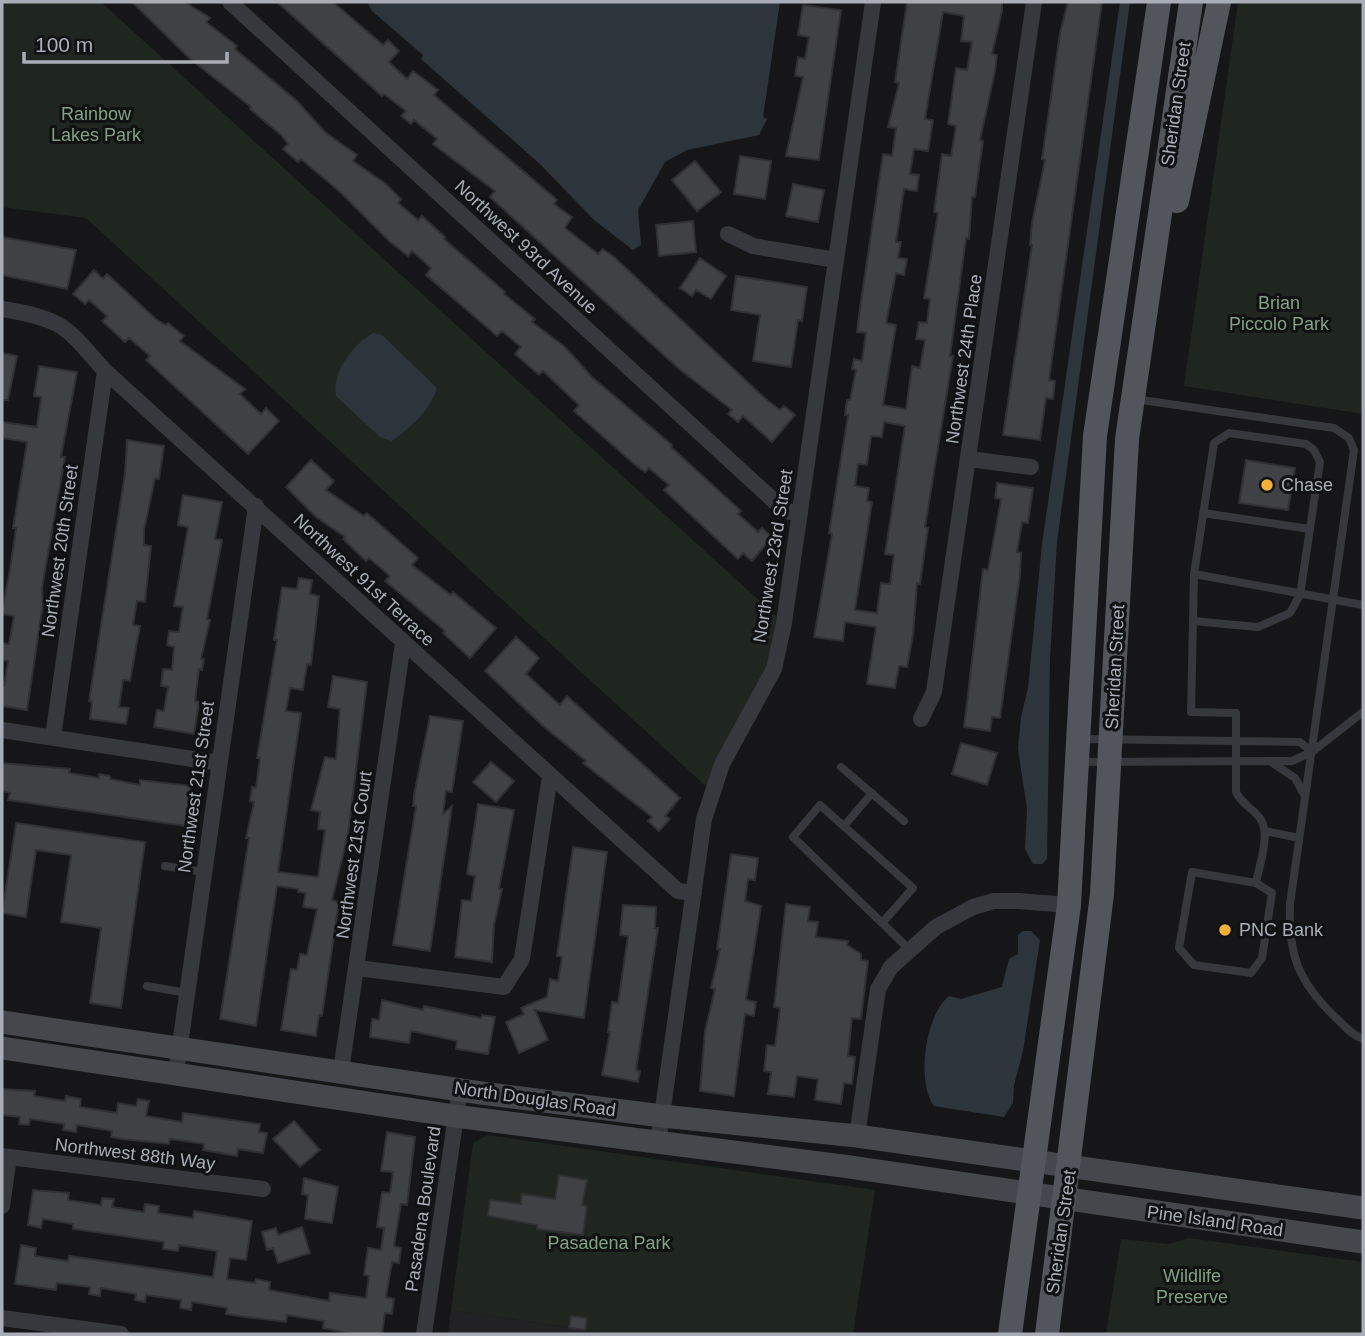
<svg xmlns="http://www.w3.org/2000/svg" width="1365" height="1336" viewBox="0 0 1365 1336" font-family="Arial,sans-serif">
<rect width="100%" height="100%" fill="#161618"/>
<path fill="#222225" d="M451 1310 611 1334H448Z"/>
<path fill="#1e261f" d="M2 2H101L784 623 779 652 711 791 86 218 2 207Z
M1238 2H1363V414L1184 386Z
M487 1135 875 1190 853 1334H611L451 1310 473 1143Z
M1189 1238 1363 1262V1334H1106L1121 1239 1168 1244Z"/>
<path fill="#2c353c" d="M367 2H780L763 117 767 119 759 135 687 150 665 162 638 210 641 245 633 250 594 220 541 165 421 59 423 55 372 11Z
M1120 2H1130L1057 542 1050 658 1047 859 1042 864H1033L1025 849 1027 809 1018 749 1021 717 1028 688 1042 544Z
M373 333 382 335 437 388C429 412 412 426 392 441L380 437 336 396C332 371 353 345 373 333Z
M1023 931H1031L1040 940 1023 1051 1014 1085 1013 1103 1004 1117 934 1106C916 1082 925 1015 949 996L961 999 1002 987 1009 959 1018 954V935Z"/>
<path fill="#404145" stroke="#303034" stroke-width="2" fill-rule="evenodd" d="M132 2H185L210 18 206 22 237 46 235 49 297 101 325 132 357 155 353 161 386 184 401 199 398 203 418 220 422 216 445 237 444 239 505 292 504 294 535 319 532 322 565 347 592 377 672 445 671 447 741 511 738 514 758 532 762 528 772 537 752 561 743 553 738 559 664 490 669 485 649 468 645 472 634 464 574 411 579 405 543 371 539 375 515 354 521 347 502 331 497 336 426 275 431 268 412 251 408 256 389 241 339 191 301 159 298 162 283 149 288 144 281 135 250 109 251 107 189 58Z
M277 2H333L383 45 388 40 399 51 389 62 407 79 413 71 438 90 434 95 557 200 554 204 572 217 565 228 598 254 603 249 614 257 768 401 780 410 784 406 795 415 772 442 743 416 738 422 728 414 732 410 678 368 490 197 495 191 433 144 437 139 414 120 411 124 401 116 406 111 384 94 382 96Z
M907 2H1002V11L992 54 997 55 995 71 980 140 983 141 975 197H972L969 239 966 238 950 356H953L925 527 928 528 920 584 917 583 913 635 907 667 899 666 895 688 867 684 876 627 845 622 843 641 814 637 832 534 829 533 848 415H845L847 400H850L856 370 852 369 854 359 862 361 866 333 857 332 860 308 883 154 892 156 896 128 888 127 899 83 895 82ZM943 12 964 16 961 41 972 42 967 70 956 68 948 124 956 126 951 156 942 154 934 212 938 213 924 298 930 299 927 323 919 322 916 339 925 340 920 368 912 366 906 409 883 405 896 325 886 323 896 273 904 275 907 259 898 258 901 242H896L904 189 917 191 919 175 910 174 914 149 928 151 933 120 925 119ZM884 422 905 426 885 554 894 555 890 584 881 583 877 613 855 610 872 502 867 501 869 488 855 486 858 464 867 465 871 436 882 437Z
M1068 2H1102L1049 380 1055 381 1053 399 1046 398 1040 440 1003 435 1032 245H1030L1032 223 1045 160 1042 159 1060 33Z
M803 5 841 10 819 160 786 156 803 77 795 76 798 57 805 59 809 37 798 35Z
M740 156 771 161 765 199 734 194Z
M695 161 721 192 697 211 672 180Z
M793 184 824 190 818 222 786 216Z
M693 221 696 252 659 256 656 225Z
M2 237 76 250 67 289 2 275Z
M700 258 726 276 711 299 696 290 692 296 680 288Z
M94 270 103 279 107 274 157 320 166 325 168 323 184 336 180 341 245 389 240 394 261 414 266 408 279 421 248 454 146 360 150 356 129 338 125 342 102 321 107 316 89 300 85 304 73 294Z
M736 276 807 287 802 321 798 320 791 367 753 361 760 315 731 310Z
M2 353 17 356 8 400H2Z
M39 366 77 372 61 457H65L42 588 43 604 27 710 2 706V686H4L8 661 2 660V643L9 644 14 616 2 614V609L10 570 16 528H13L27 442 2 438V422L37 427 41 397 34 396Z
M127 440 164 446 159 479 155 478 144 530V545L151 546 145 602 137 601 133 625 140 626 137 642 130 681 123 680 119 707 129 708 126 724 90 719 92 702 89 701 125 474Z
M311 460 334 481 326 490 364 516 367 513 418 558 412 565 451 595 453 592 496 628 470 658 443 633 445 631 385 581 390 576 369 558 366 561 343 539 345 537 316 517 286 487Z
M1246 460 1295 468 1288 510 1239 503Z
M997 483 1033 488 1028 523 1022 522 1017 552 1021 553 1020 575 1000 718 992 717 990 731 964 727 983 569 988 570 1001 499 995 498Z
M183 495 222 502 215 539 222 540 207 619 210 620 201 659H204L202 670 199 669 195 701 199 702 194 734 154 727 157 710 164 711 168 687 161 686 163 669 172 670 174 647 167 645 169 631 179 632 183 607 174 606 188 527 178 525Z
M299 578 312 580 310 594 319 596 311 665 307 664 303 690 290 688 286 711 301 713 278 872 318 877 325 830 318 829 320 812 311 810 325 757 336 759 340 709 328 707 333 676 367 682 348 834 332 900 339 902 322 1016 319 1015 316 1036 281 1030 291 969 297 970 300 954 307 955 317 909 303 907 306 893 298 892V889L277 886 256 1026 220 1019 249 838H246L254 802 250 801 252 787 256 788 260 758H257L277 640H274L282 587 297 589Z
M516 637 539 658 526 674 560 705 567 696 680 798 665 816 670 819 659 831 648 821 652 817 583 763 586 761 543 726 485 671Z
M430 716 463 721 452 792 446 791 443 814 452 806 430 951 393 945 416 806H413L414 795Z
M961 743 997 753 987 785 952 774Z
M491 762 514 781 496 802 473 782Z
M2 763 70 769 69 773 99 778V774L110 776V779L140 785V780L192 786 186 826 8 800 10 793 2 791Z
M478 804 514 810 499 889H502L494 925 492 962 455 957 462 900 471 901 475 876 467 874Z
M16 823 145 842 121 1008 90 1003 101 928 61 922 71 855 36 850 26 917 2 913Z
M573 847 607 852 584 1018 535 1010 548 1040 519 1053 506 1022 524 1014 521 1008 547 997 550 979 558 981 562 957 557 956Z
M731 854 758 858 755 880 748 879 745 901 761 906 746 1000 756 1002 754 1016 745 1014 734 1096 700 1091 705 1031 715 989 711 988 720 949H717Z
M786 904 810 907 808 921 818 922 816 937 848 941 847 945 861 954V960L868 961 861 1019 852 1018 848 1056 855 1057 852 1084 844 1083 841 1104 815 1100 818 1079 797 1076 794 1097 768 1094 771 1072 764 1071 767 1045 775 1046 780 1008 774 1007Z
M623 905 656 907 655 928H658L636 1070 640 1071 638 1082 602 1075 610 1032H608L612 1002 618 1003 628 936 620 935Z
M382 1000 423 1010 424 1006 481 1018 482 1015 495 1017 488 1054 456 1049 457 1041 411 1031 409 1043 370 1037 372 1019 379 1020Z
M2 1089 35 1091 34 1096 65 1101 66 1096 81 1099 80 1107 117 1113 118 1103 136 1106 138 1099 149 1101 146 1116 182 1122 183 1113 260 1124 259 1132 267 1133 263 1153 238 1149 237 1156 203 1150 204 1144 170 1139 169 1144 122 1139 111 1137 112 1131 77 1125 76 1132 63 1130 64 1124 30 1119 29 1125 19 1124 20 1117 2 1115Z
M294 1121 320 1150 300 1167 273 1139Z
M387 1132 415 1137 407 1205 401 1204 394 1246 401 1248 399 1263 392 1262 386 1297 394 1299 392 1314 385 1313 382 1334H353L323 1328 324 1321 287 1315 286 1322 238 1316 226 1314 227 1308 192 1302 191 1310 180 1308 181 1300 146 1295 145 1302 135 1300 136 1294 101 1288 100 1296 89 1294 90 1287 57 1283 56 1290 15 1284 21 1245 36 1248 35 1256 68 1261 69 1256 213 1277 217 1251 179 1245 178 1251 163 1249 164 1242 73 1229V1224L43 1219 41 1228 28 1225 33 1190 69 1193 68 1200 101 1205 102 1198 114 1199 112 1207 144 1212 145 1204 159 1206 158 1213 193 1218 194 1211 252 1221 246 1260 230 1258 227 1279 255 1283 256 1279 270 1282 269 1290 329 1301 330 1293 366 1298 369 1276 364 1275 368 1248 381 1250 384 1228 377 1227 382 1192 390 1193 393 1172 381 1171Z
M559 1175 587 1180 582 1205 587 1206 583 1235 537 1229V1225L488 1216 490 1200 521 1204 522 1194 555 1199Z
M304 1178 338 1187 332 1223 305 1219 308 1195 302 1194Z
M302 1227 310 1253 278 1263 273 1248 267 1250 262 1232 276 1228 278 1235Z
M571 1316 587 1318 585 1330 569 1328Z"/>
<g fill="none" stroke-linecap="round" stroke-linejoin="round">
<path stroke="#37383d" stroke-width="8" d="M1135 399 1334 428 1349 438 1354 450 1290 904C1288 954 1298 981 1334 1016 1343 1024 1351 1035 1363 1039
M1203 513 1310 529
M1194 574 1363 605
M1193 621 1258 627 1290 613 1300 595 1320 462 1314 450 1306 444 1229 433 1214 443 1194 574 1191 712 1236 713V792C1241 803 1251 807 1259 817 1272 831 1259 866 1256 883
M1080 739 1300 742 1312 752
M1081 762 1292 761 1312 752 1363 712
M1274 764 1295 778 1305 796
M841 767 904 821
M844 826 872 793
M1265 831 1299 838
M165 866 204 872
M1192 872 1256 883 1272 893 1262 958 1251 973 1194 965 1179 948Z
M882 923 913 888 820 805 793 837 910 950
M147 986 187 993"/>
<path stroke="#37383d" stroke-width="16" d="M230 2 785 511 800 513
M728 234 753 246 836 260
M2 309C64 319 65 326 105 371L678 891 694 893
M969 459 1031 467
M921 719 934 692 1034 2
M2 730 219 763
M53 737 105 371
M358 968 504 987 522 959 550 776
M341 1071 403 643
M176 1073 256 506
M857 1136 878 989 891 967 936 927 973 907 994 901H1018L1069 905
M658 1143 704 819 722 764 774 669 784 623 873 2
M2 1156 263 1189
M2 1206 9 1157
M2 1318 121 1334
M424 1334 460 1089"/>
<path stroke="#45474d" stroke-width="23" d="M2 1022 481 1093 662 1116 857 1136 1363 1208
M2 1048 455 1116 850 1167 1363 1242"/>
<path stroke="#53555c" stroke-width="24" d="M1177 201 1219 2
M1010 1334 1069 905 1095 436 1159 2
M1047 1334 1102 894 1127 439 1191 2"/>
</g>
<g fill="#f2b134" stroke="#111113" stroke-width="2.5">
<circle cx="1267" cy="485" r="7"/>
<circle cx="1225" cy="930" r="7"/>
</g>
<g text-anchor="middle" stroke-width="6" stroke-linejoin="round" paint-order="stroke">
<g font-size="18" fill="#a8adb8" stroke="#111113">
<text transform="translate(1176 104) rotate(-82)" y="6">Sheridan Street</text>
<text transform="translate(526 247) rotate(43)" y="6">Northwest 93rd Avenue</text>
<text transform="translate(964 359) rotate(-82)" y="6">Northwest 24th Place</text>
<text transform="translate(60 551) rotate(-82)" y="6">Northwest 20th Street</text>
<text transform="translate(773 556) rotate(-81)" y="6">Northwest 23rd Street</text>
<text transform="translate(364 580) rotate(43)" y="6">Northwest 91st Terrace</text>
<text transform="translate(1115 667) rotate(-87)" y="6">Sheridan Street</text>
<text transform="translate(196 787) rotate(-82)" y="6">Northwest 21st Street</text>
<text transform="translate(354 855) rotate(-82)" y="6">Northwest 21st Court</text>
<text transform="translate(535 1099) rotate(8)" y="6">North Douglas Road</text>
<text transform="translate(135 1154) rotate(7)" y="6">Northwest 88th Way</text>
<text transform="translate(423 1209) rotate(-82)" y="6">Pasadena Boulevard</text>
<text transform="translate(1215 1221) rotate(8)" y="6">Pine Island Road</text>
<text transform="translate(1061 1232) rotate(-82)" y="6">Sheridan Street</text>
</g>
<g font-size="18" fill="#7fa381" stroke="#111113">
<text x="96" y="120">Rainbow<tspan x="96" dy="21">Lakes Park</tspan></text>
<text x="1279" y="309">Brian<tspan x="1279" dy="21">Piccolo Park</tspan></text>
<text x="609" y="1249">Pasadena Park</text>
<text x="1192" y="1282">Wildlife<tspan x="1192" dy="21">Preserve</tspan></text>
</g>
<g font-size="18" fill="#a8adb8" stroke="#111113" text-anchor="start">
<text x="1281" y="491">Chase</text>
<text x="1239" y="936">PNC Bank</text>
</g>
</g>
<rect width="1365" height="1336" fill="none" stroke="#a8adb8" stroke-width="7"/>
<path d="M24 52v10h203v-10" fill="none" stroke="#a8adb8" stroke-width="3.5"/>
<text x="35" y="52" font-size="21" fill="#a8adb8" stroke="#111113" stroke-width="5" paint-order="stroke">100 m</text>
</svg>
